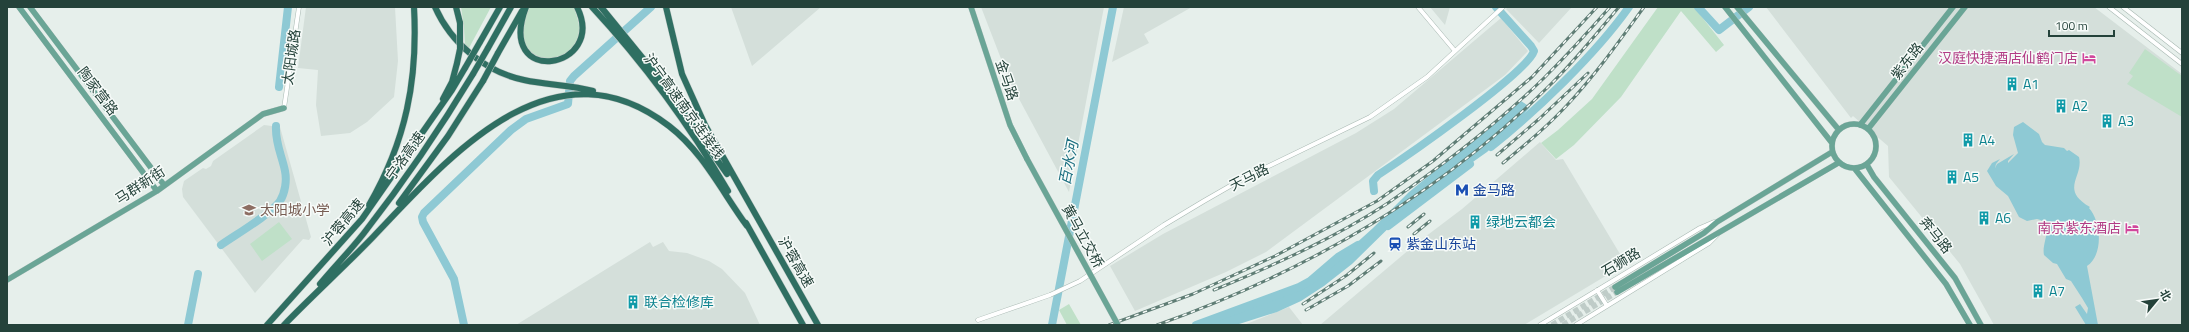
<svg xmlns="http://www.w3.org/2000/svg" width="2189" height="332" viewBox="0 0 2189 332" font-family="'Titillium Web','Noto Sans SC',sans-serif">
<rect width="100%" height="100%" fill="#e6efeb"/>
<path fill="#d4dfda" d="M306 7H395L398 61 394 97 367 122 350 133 321 136 316 105 318 70 298 68Z
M731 7H821L752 66Z
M981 7H1104L1069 192 1010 82Z
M1124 7H1192L1144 34 1149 43 1112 62Z
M1430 7H1450L1445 25Z
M1508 7H1572L1539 43 1506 9Z
M1766 7H2094L2182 74V325H1994L1960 264 1889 177 1888 146 1853 116 1851 118Z
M1501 18 1528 51 1505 75 1266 252 1226 272 1135 311 1110 266 1163 234 1356 133 1394 109Z
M264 125 280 127 311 237 309 240 303 239 255 293 183 197 182 189 184 181 203 168 206 169 211 166 213 161Z
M1540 142 1556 160 1563 159 1620 254 1618 256 1624 265 1524 325H1320L1417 243 1462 209Z
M650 242 653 247 663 242 669 251 687 253 709 261 722 269 745 293 760 325H516Z
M1289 307 1303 325H1244Z"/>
<path fill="#bfe0c8" d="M461 7H491L469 48 465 46 464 28Z
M530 7H574C576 14 580 24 579 31 574 75 498 64 530 7Z
M1658 7H1694L1724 45 1716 52 1681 11 1621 97 1574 145 1556 159 1541 143 1558 130 1592 99Z
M2145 49 2182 76V117L2127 84 2133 76 2129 73Z
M279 222 292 239 262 261 250 244Z
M1069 304 1081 325H1067L1059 310Z"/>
<path fill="#8ec9d4" d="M1521 101 1530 107 1512 129 1487 152 1429 193 1407 210 1352 264 1324 286 1301 301 1277 312 1236 325H1195L1296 289 1322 274 1373 228 1409 192Z
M2023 122 2039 134 2042 142 2045 145 2064 148 2067 151 2069 150 2079 157C2084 177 2059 189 2090 207L2089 208C2101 221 2104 255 2087 266L2098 325H2086L2075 307 2080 304 2087 314 2088 308 2082 298 2071 281 2066 279 2057 264 2053 263 2044 255C2041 242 2056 223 2037 219L2027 221 2019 217 2008 196 1996 186 1987 171 1992 163 2000 159 1996 164 1995 168 1997 164 2014 154 2008 161V163L2018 153 2013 135 2014 127Z"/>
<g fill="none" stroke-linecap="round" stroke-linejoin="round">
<path stroke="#8ec9d4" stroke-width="8" d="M1698 7 1719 30 1749 7
M279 87 288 7
M1491 147C1537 110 1595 55 1629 7
M1374 191 1373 181 1378 175C1404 158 1527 73 1534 51L1531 46 1496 7
M1388 226 1470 164
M221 245C235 235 270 215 280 201 285 193 287 181 285 171 282 156 275 143 276 126
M188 325 198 274
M464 325 454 279 423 222 422 217 424 213 511 130 526 119 568 104 570 81 574 76 651 7
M1052 325 1113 7
M1196 325 1299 287 1310 281 1338 257 1358 245"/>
<path stroke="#bfccc8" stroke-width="5.5" stroke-dasharray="5.5 3" stroke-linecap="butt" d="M1552 325 1615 287
M1563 325 1617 292"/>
<g stroke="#a8b8b2" stroke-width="5">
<path id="minor" d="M1418 7 1455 51
M2109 7 2182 64
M2123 7 2182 53
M284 108 299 7
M1597 290 1607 306
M978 320 1050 295 1080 281 1164 225 1204 201 1244 178 1370 117 1427 77 1503 7
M1540 325 1700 228 1714 222
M1576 325 1709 243 1717 235"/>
</g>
<g stroke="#c2cac8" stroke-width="6">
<path id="major" d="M19 7 157 191
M30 7 164 185
M971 7 1010 125 1027 159
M1725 7 1832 143
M1737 7 1839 130
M1832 146a22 22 0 1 1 44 0a22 22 0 1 1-44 0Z
M1860 125 1953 7
M1868 129 1965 7
M1867 165 1874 177 1955 278 1981 325
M1855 169 1946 284 1970 325
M7 280 157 191 263 114 284 108
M1615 287 1704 233 1717 222 1832 152
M1617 292 1838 163"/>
</g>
<g stroke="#c2cac8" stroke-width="7">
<path id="highway" d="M435 7C451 43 485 72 524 80 547 85 571 85 593 91
M456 7 460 23
M526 7C495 88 608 70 577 7
M592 7C643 62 690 126 728 191
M601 7 663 83 727 174
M666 7 682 74 705 125 818 325
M480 42 500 7
M488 48 511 7
M498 53 522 11
M443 99 452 82 457 63
M399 203 448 136 483 81
M369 205C406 141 418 80 414 7
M746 223 803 325
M320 284C334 267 350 251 364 233 403 183 440 129 473 74
M267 325 362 219 452 90 465 68
M284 325C313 295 344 267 373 237 449 157 552 36 669 126 703 152 722 192 747 226"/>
</g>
<use href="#minor" stroke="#fff" stroke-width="4"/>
<use href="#major" stroke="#6aa596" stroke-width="5.5"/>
<use href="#highway" stroke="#2f6f62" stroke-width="6"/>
<g stroke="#5f7d75" stroke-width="3">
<path id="rail" d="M1497 155 1539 119 1588 73
M1503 163C1526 144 1549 125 1569 103 1597 73 1620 40 1644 7
M1408 227 1424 214
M1414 234 1430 221
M1214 290C1272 266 1335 238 1388 203 1442 166 1497 124 1544 78 1567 55 1589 31 1610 7
M1303 304 1347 275 1374 253
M1306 310 1348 286 1381 261
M1109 325 1193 294 1275 256 1377 201 1433 161 1532 77 1597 7
M1157 325C1303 273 1438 196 1549 86 1574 62 1596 34 1619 7"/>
</g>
<use href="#rail" stroke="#f7fbf9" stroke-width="1.5" stroke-dasharray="4.5" stroke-linecap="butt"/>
<g stroke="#c2cac8" stroke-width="6" stroke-linecap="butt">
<path id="major-bridge" d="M1027 159 1118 325"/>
</g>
<g stroke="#c2cac8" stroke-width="7" stroke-linecap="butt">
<path id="highway-bridge" d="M457 63 460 49V23
M465 68 480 42
M473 74 488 48
M483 81 498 53"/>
</g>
<use href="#major-bridge" stroke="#6aa596" stroke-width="5.5"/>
<use href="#highway-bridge" stroke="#2f6f62" stroke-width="6"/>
</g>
<defs>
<g id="hotel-bare" transform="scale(1.08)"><path d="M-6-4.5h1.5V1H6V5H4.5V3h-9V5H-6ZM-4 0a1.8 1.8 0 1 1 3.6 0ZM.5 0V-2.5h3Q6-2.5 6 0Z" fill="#d1479c" stroke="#f7fbf9" stroke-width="2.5" paint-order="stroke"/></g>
<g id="building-bare" transform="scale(1.08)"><path d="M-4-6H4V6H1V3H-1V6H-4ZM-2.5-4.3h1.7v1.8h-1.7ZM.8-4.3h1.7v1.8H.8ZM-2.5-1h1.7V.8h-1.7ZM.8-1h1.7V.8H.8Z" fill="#0f9aa8" stroke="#f7fbf9" stroke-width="2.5" paint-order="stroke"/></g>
<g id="metro-bare" transform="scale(1.08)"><path d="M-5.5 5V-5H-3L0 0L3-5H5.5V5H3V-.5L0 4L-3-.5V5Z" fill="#1a4fb4" stroke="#f7fbf9" stroke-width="2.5" paint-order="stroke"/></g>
<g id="school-bare" transform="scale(1.08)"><path d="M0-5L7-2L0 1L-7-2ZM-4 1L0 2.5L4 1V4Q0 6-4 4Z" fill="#8d6e63" stroke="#f7fbf9" stroke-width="2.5" paint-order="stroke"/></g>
<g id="station-bare" transform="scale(1.08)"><path d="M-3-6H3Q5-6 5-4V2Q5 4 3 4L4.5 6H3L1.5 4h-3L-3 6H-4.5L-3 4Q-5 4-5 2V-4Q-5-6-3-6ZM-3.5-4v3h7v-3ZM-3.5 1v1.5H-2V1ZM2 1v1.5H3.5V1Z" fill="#1a4fb4" stroke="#f7fbf9" stroke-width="2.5" paint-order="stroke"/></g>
</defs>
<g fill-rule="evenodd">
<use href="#hotel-bare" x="2089" y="58"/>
<use href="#building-bare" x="2012" y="84"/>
<use href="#building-bare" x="2061" y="106"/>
<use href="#building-bare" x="2107" y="121"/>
<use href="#building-bare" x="1968" y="140"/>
<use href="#building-bare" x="1952" y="177"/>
<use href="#metro-bare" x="1462" y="190"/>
<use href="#school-bare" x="249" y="210"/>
<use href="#building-bare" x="1984" y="218"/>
<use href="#building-bare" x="1475" y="222"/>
<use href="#hotel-bare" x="2132" y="228"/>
<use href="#station-bare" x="1395" y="244"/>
<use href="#building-bare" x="2038" y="291"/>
<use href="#building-bare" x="633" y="302"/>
</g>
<g text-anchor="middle" stroke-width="3" stroke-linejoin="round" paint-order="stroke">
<g font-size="14" fill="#24423a" stroke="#f7fbf9">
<text transform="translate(291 57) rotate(-82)" y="5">太阳城路</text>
<text transform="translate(1907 61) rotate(-52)" y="5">紫东路</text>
<text transform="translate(1007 80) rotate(71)" y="5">金马路</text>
<text transform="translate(98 91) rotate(53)" y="5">陶家营路</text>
<text transform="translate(684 106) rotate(54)" y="5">沪宁高速南京连接线</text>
<text transform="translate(405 156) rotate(-55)" y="5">宁洛高速</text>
<text transform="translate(1249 177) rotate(-27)" y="5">天马路</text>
<text transform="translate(140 185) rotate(-33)" y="5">马群新街</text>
<text transform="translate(343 222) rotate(-50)" y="5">沪蓉高速</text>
<text transform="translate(1936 235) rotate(51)" y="5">奔马路</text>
<text transform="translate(1083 236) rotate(61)" y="5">黄马立交桥</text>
<text transform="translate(796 262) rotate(60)" y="5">沪蓉高速</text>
<text transform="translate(1621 262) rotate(-31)" y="5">石狮路</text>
</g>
<g font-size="14" fill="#b23c85" stroke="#f7fbf9" text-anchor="end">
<text x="2078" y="63">汉庭快捷酒店仙鹤门店</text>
<text x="2121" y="233">南京紫东酒店</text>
</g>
<g font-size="14" fill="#0d838f" stroke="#f7fbf9" text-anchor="start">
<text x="2023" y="89">A1</text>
<text x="2072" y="111">A2</text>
<text x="2118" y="126">A3</text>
<text x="1979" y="145">A4</text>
<text x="1963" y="182">A5</text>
<text x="1995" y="223">A6</text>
<text x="1486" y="227">绿地云都会</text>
<text x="2049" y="296">A7</text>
<text x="644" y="307">联合检修库</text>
</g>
<g font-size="14" fill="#164399" stroke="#f7fbf9" text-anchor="start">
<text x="1473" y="195">金马路</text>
<text x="1406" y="249">紫金山东站</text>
</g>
<g font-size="14" fill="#785e54" stroke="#f7fbf9" text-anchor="start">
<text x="260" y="215">太阳城小学</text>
</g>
<g font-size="15" font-style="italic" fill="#1c6f80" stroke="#f7fbf9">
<text transform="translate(1069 163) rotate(-79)" y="5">百水河</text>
</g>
</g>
<rect width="2189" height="332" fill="none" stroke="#24423a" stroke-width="16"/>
<g transform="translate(2157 300) rotate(61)" stroke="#f7fbf9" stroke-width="3" paint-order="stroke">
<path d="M0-3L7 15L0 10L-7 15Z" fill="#24423a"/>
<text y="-6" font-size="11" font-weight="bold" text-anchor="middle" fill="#24423a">北</text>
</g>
<path d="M2049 30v6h65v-6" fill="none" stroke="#24423a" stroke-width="2"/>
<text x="2055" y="30" font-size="12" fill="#24423a" stroke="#f7fbf9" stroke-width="3" paint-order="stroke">100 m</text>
</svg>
